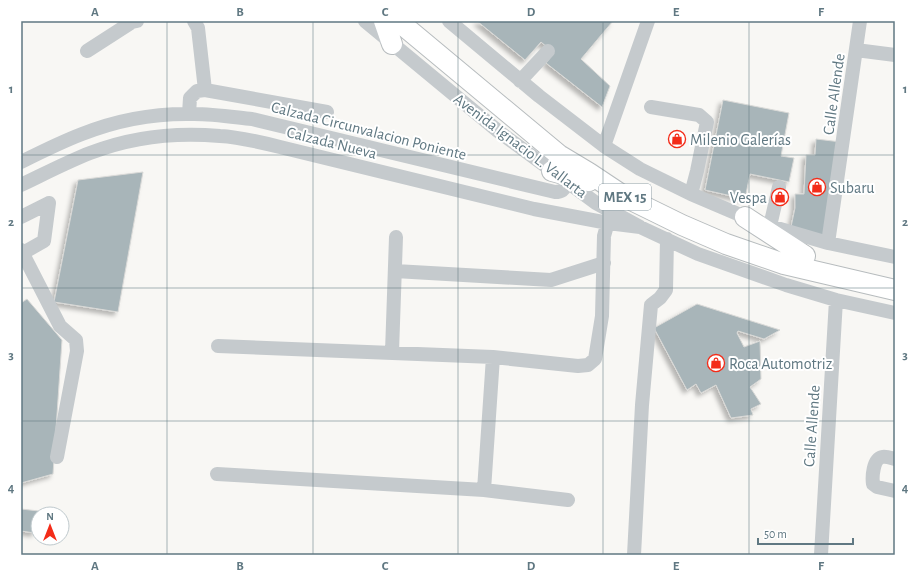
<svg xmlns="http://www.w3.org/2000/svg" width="916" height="576" viewBox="0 0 916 576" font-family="'Alegreya Sans',sans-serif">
<defs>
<filter id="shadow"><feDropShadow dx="-3.5" dy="3.5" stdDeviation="2" flood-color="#0004"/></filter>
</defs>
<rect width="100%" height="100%" fill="#f8f7f4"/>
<path fill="#a8b5b9" stroke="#d9d9d7" filter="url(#shadow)" d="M477 21H613L581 59 610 86 602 107 546 63 554 53 541 42 525 60Z
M723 100 789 113 781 156 794 158 789 182 750 174 745 199 705 190Z
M816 139 841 142 829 237 791 227 795 208V194H804L806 155H815Z
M143 172 118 312 54 302 78 180Z
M27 299 62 340 53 474 21 483V303Z
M697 304 780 330 764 339 738 331 737 333 744 347 760 341 761 379 750 387 761 404 751 409 753 415 731 418 716 385 701 393 696 384 687 390 654 328Z
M21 509 39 511 35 533 21 531Z"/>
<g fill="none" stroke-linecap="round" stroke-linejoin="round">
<g stroke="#b7bcbe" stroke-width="22">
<path id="highway" d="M384 21 392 44
M398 21 559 155 589 173 625 197 682 225 726 244 784 264 895 290
M552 171 589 181
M745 217 805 256"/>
</g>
<path stroke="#c5cacd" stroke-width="14" d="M194 21 198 28 205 90
M365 21 498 131 596 203 640 227 698 254 786 285 836 300 895 313
M449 21 539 96 604 146 640 169 691 194 745 217 770 226 828 243 895 257
M856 50 895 55
M87 51 132 22 137 21
M520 81 548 51
M651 107 699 115 707 122 697 171 691 194
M189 114 190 98 197 91 205 90 327 112
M604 146 648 21
M21 162C41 152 61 142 82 134 117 120 157 113 194 114 213 114 233 117 252 119L555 192C563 192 564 189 568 183
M21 185C44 174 67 162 90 153 131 137 176 132 220 136 240 137 260 142 280 147L534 209 608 223 640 227
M21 217 49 203
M770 226 779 187
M828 243 860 21
M21 250 60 326 76 340 77 351 57 457
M21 254 44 241 49 203
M395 271 551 280 604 263
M218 346 493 357 578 366 588 365 595 359 602 316 604 236 610 215
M392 352 396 237
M895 459C891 458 886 456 882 457 873 459 872 477 873 484L877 487 895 491
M217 474 484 490 568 500
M484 490 493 357
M634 555 642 405 651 305 660 298 666 290 667 239
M821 555 836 300"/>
<use href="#highway" stroke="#fff" stroke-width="20"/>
</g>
<path fill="none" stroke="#607882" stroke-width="1" stroke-opacity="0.55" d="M167 21V555M313 21V555M458 21V555M603 21V555M749 21V555M21 155H895M21 288H895M21 421H895"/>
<defs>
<g id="shop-ring" transform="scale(0.9)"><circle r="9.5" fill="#fff" stroke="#f32c19" stroke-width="1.5"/><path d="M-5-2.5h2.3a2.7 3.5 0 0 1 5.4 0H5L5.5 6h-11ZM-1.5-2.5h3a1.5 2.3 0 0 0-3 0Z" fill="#f32c19"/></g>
</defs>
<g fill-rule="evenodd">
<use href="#shop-ring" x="677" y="139"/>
<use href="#shop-ring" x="817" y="187"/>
<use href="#shop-ring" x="780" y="197"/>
<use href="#shop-ring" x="716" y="363"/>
</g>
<g text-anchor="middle" stroke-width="4" stroke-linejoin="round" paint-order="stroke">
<rect fill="#fff" stroke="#90a0a8" stroke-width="1" x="599" y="184" width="52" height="26" rx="3"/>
<g font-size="15" font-weight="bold" fill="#607882">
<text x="625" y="202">MEX 15</text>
</g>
<g font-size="16" fill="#607882" stroke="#fff">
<text transform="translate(833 94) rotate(-82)" y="6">Calle Allende</text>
<text transform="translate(369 130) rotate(14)" y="6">Calzada Circunvalacion Poniente</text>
<text transform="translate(332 142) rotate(14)" y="6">Calzada Nueva</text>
<text transform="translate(521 145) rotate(37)" y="6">Avenida Ignacio L. Vallarta</text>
<text transform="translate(811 426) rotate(-86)" y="6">Calle Allende</text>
</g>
<g font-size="16" fill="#607882" stroke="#fff" text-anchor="start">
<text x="690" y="145">Milenio Galerías</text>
<text x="830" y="193">Subaru</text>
<text x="767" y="203" text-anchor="end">Vespa</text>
<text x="729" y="369">Roca Automotriz</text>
</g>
</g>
<rect width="916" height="576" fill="none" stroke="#ffffff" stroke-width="44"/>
<g transform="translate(50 526)"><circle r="19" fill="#ffffff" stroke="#bfc9cd"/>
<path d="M0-3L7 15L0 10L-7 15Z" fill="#f32c19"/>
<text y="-6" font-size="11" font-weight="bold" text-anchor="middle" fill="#607882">N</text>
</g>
<path d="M758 538v6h95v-6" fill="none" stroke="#607882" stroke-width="2"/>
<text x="764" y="538" font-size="12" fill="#607882" stroke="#ffffff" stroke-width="3" paint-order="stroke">50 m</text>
<rect x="22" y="22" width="872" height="532" fill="none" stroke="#607882" stroke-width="1.5"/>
<g font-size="13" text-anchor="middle" font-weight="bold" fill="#607882">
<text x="95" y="16">A</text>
<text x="240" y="16">B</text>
<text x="385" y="16">C</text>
<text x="531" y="16">D</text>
<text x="676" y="16">E</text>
<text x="821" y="16">F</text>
<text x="11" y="93">1</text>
<text x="905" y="93">1</text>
<text x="11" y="226">2</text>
<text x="905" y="226">2</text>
<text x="11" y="359">3</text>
<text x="905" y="359">3</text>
<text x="11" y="492">4</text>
<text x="905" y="492">4</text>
<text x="95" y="570">A</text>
<text x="240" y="570">B</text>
<text x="385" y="570">C</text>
<text x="531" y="570">D</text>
<text x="676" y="570">E</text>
<text x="821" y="570">F</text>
</g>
</svg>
